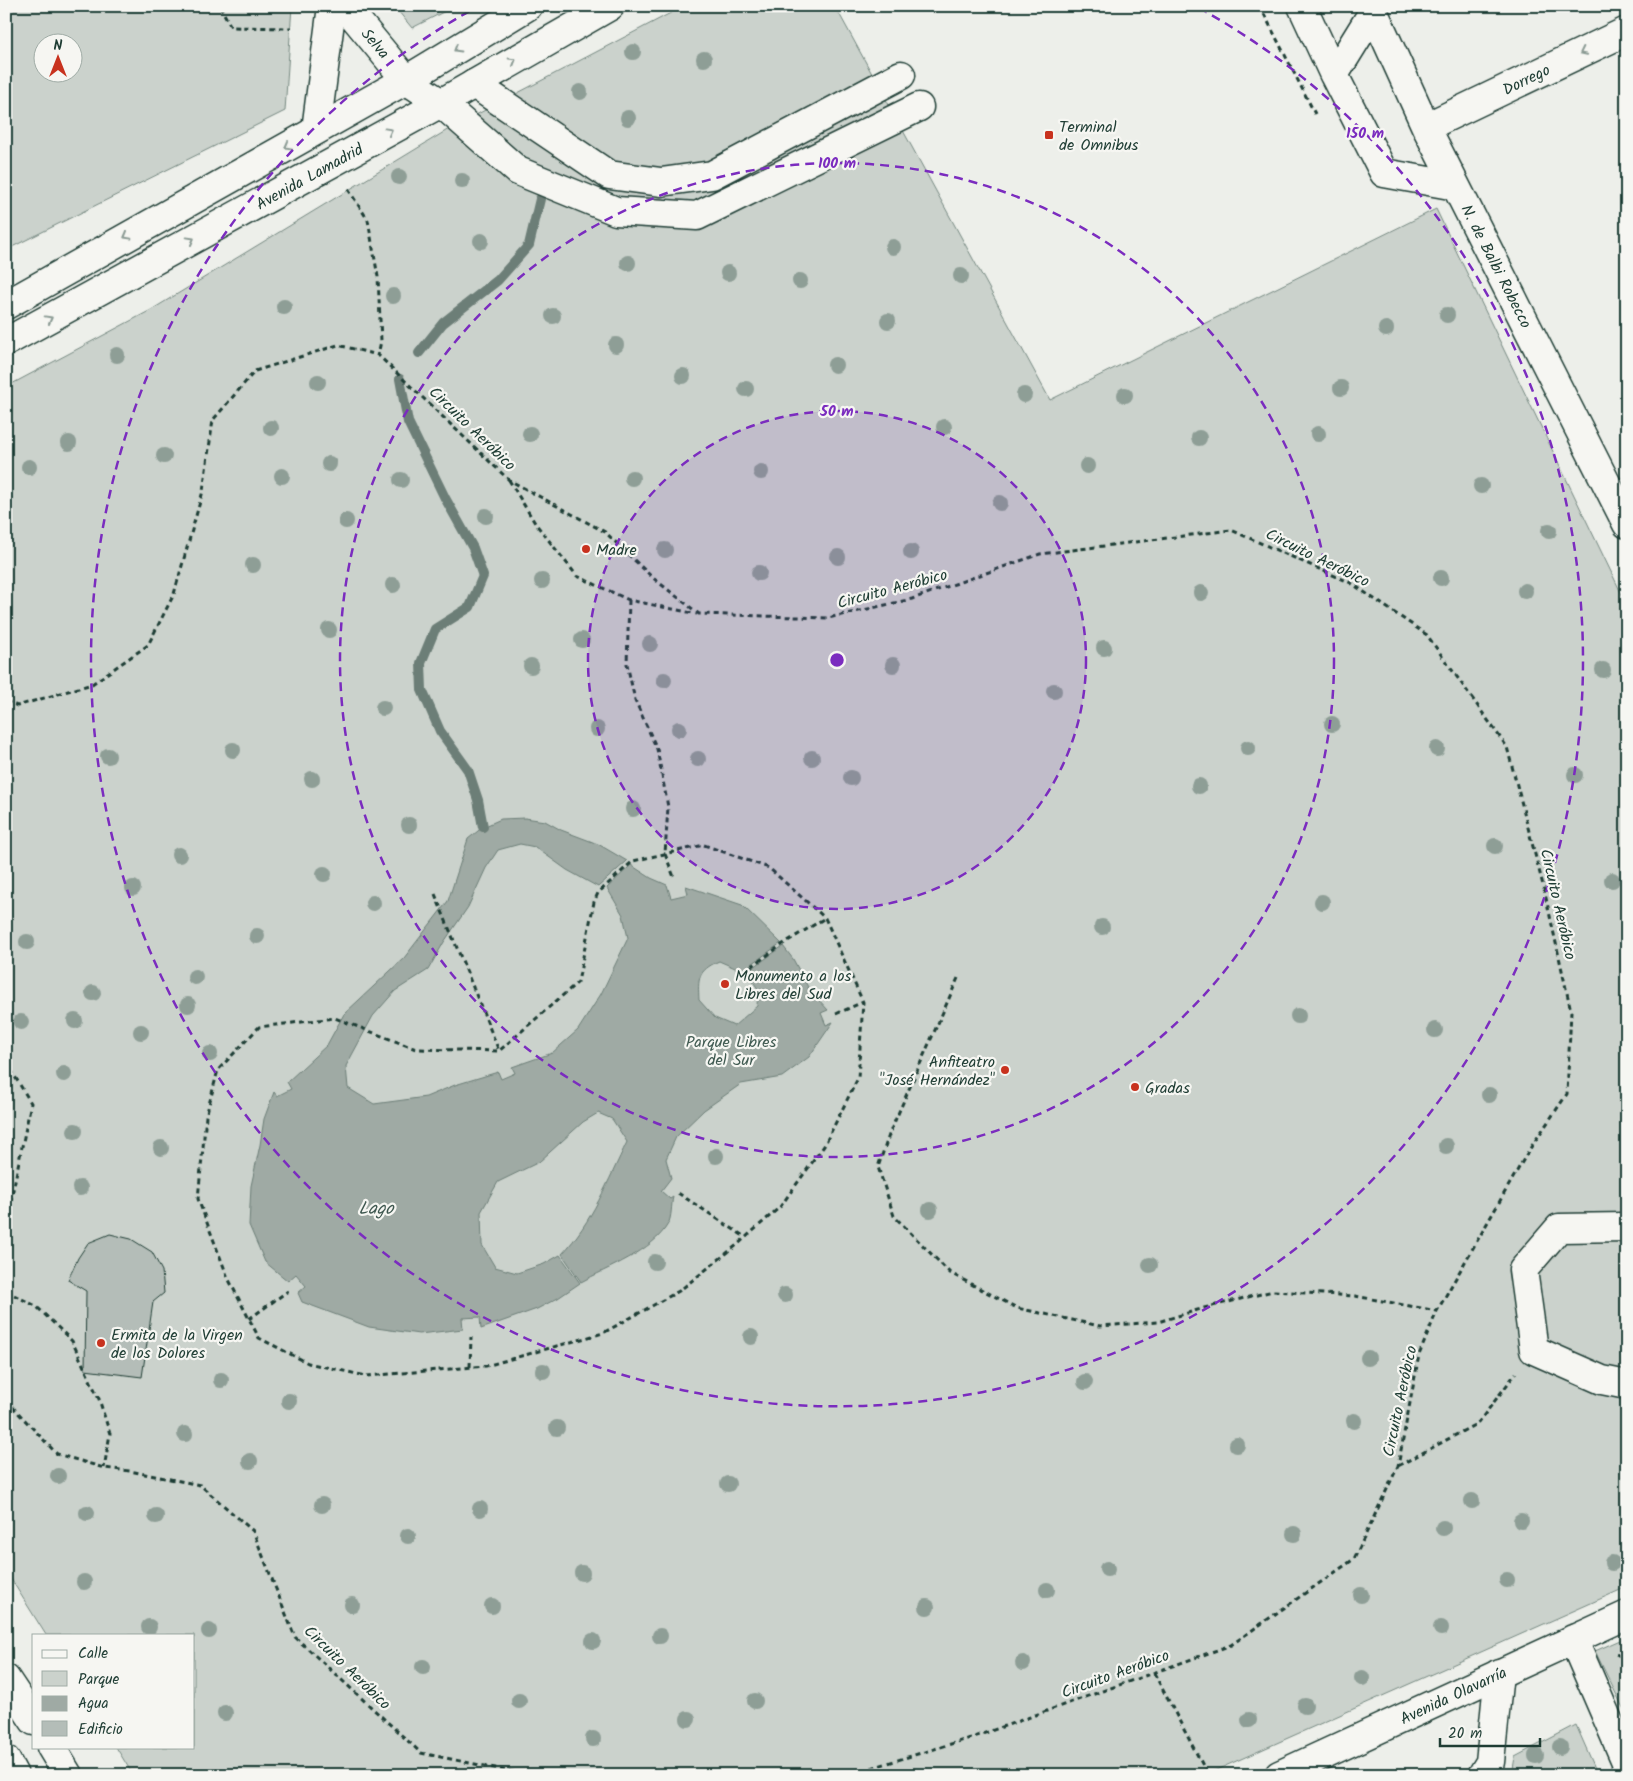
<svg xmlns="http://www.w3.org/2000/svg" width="1633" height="1781" viewBox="0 0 1633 1781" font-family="Kalam,sans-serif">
<rect width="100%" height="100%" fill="#edefea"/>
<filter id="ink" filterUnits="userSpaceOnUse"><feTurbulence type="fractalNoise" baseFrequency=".02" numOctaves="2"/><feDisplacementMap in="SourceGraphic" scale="10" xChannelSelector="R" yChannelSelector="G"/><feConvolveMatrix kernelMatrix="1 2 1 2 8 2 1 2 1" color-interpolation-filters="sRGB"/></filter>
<g filter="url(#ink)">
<path fill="#cbd2cc" stroke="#758880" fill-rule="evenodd" d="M6 6H292L285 111 6 250ZM72 42V72H42V42Z
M394 6H455L412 28Z
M684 6H835L1050 400 1436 209 1627 605V1587L1205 1775H133L116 1747H194V1635H46L6 1571V387L151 310 449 129Z
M1627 1637V1716L1595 1651Z
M1576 1725 1598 1775H1512L1515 1757Z"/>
<path fill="#9faaa4" stroke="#6c7e77" d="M525 818 545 821 561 830 598 844 627 861 598 887 567 870 535 847 520 844 498 850 486 868 468 907 444 942 428 970 395 991 373 1016 346 1066 348 1088 374 1104 426 1097 455 1085 498 1072 501 1079 515 1073 512 1067 552 1053 578 1030 601 994 628 938 623 915 607 888 631 865 651 878 667 885 671 898 688 894 686 886 742 905 781 943 742 971 719 961C697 971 698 979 699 1000L715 1018 734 1026 757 1006 758 989 747 972 783 946 793 959 809 989 828 1010 821 1013 826 1025 833 1022 809 1057 782 1077 741 1084 704 1110 676 1137 666 1159 671 1178 661 1191 670 1199 673 1197C671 1205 672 1217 668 1224 653 1251 607 1268 581 1282L562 1254C592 1222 608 1181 627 1142L612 1119 598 1113 583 1122 539 1162 498 1182 481 1212 482 1245 495 1267 517 1273 544 1264 560 1255 580 1283 558 1298 537 1309 481 1329 480 1317 462 1318 463 1329 419 1334 369 1327 302 1302 298 1293 306 1286 296 1274 288 1281 265 1262 249 1225 251 1186 260 1145 264 1119 274 1092 277 1096 291 1089 287 1082 327 1045 344 1014 404 958 448 901 468 839 483 827 501 819Z"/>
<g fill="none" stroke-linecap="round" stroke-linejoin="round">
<path stroke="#6c7e77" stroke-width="10" d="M419 353 443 323 498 280 529 245 540 199
M400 379 408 422 445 498 473 548 483 576 470 607 435 629 421 663 422 690 440 731 468 770 478 800 483 827"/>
</g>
<path fill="#b4bdb8" stroke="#1f3d34" d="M110 1234 131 1239 152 1252 162 1271 164 1293 153 1302 142 1377 85 1370 86 1291 68 1280 78 1258 88 1243Z"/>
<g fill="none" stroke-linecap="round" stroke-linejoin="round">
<g stroke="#1f3d34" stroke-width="31">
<path id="minor" d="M345 6 406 80 441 103 518 171 616 211 697 216 919 107
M1302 6 1334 75
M1371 6 1426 127 1627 524
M1373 12 1334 75 1384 173 1456 186
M474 84 609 175 661 182 712 175 901 75
M1426 127 1627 31
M316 130 332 6
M1627 1227 1559 1228 1523 1270 1534 1350 1602 1380 1627 1385
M1573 1639 1627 1764
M1482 1775 1490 1762 1499 1673"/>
</g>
<g stroke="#1f3d34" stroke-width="31">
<path id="major" d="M6 305 406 80 528 6
M6 342 441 103 610 6
M1279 1775 1627 1615"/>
</g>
<g stroke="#1f3d34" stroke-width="31">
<path id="highway" d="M6 1679 34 1721
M51 1747 68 1775
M6 1760 14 1775"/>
</g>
<path stroke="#1f3d34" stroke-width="3" stroke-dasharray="5 4" stroke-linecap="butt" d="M220 6 231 27 291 28
M1260 6 1315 114
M348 189 368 220 378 277 381 341 378 355
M509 480 535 523 577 576 629 600 697 614
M629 600 627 664 635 700 657 749 668 807 665 854 674 877
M6 701 17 706 92 684 148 645 174 594 203 491 213 420 255 371 338 345 378 355 509 480 605 532 653 578 699 614 828 618 912 599 1040 554 1231 530 1351 583 1427 635 1507 747 1544 889 1571 1011 1567 1094 1529 1150 1437 1311 1419 1355 1398 1466 1354 1559 1231 1645 974 1737 848 1775
M704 845 769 868 825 918 863 1002 858 1078 824 1146 780 1207 737 1245 679 1291 603 1333 486 1366 366 1376 308 1363 259 1338 228 1278 198 1199 206 1116 218 1070 259 1027 335 1018 416 1049 499 1051 578 982 594 902 598 893 633 861Z
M435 894 499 1051
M744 972 783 944 825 918
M958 978 890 1132 878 1167 894 1216 950 1273 1017 1308 1100 1326 1158 1322 1204 1308 1273 1291 1355 1296 1437 1311
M836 1014 863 1002
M6 1062 31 1103 6 1224
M678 1193 745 1237
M6 1291 36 1306 72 1341 99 1399 110 1434 104 1468
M249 1319 288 1291
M470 1367 471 1337
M6 1400 57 1454 104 1468 130 1471 200 1485 253 1531 295 1637 421 1753 529 1775
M1398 1466 1478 1423 1516 1373
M1616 1654 1627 1659
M1154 1673 1208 1775"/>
<use href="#minor" stroke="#f6f6f2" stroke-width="28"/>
<use href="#major" stroke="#f6f6f2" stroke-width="28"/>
<use href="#highway" stroke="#f6f6f2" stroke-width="28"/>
</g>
<g fill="#8e9e96">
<circle cx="633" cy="52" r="8"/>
<circle cx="704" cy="59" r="8"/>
<circle cx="580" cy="92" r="8"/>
<circle cx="628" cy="118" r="8"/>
<circle cx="399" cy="177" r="8"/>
<circle cx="462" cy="181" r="8"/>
<circle cx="481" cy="241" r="8"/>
<circle cx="893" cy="247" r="8"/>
<circle cx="628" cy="263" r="8"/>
<circle cx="728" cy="273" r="8"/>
<circle cx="961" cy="276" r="8"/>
<circle cx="800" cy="281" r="8"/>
<circle cx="393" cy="296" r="8"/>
<circle cx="284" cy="307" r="8"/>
<circle cx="1447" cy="315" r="8"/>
<circle cx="553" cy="316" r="8"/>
<circle cx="888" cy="321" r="8"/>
<circle cx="1386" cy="329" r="8"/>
<circle cx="616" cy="345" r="8"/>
<circle cx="117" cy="355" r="8"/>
<circle cx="835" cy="365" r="8"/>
<circle cx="683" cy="376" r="8"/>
<circle cx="318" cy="382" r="8"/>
<circle cx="1341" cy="388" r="8"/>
<circle cx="746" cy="389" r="8"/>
<circle cx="1024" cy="395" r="8"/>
<circle cx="1125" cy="395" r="8"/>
<circle cx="944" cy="427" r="8"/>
<circle cx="271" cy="428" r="8"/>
<circle cx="530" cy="434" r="8"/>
<circle cx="1318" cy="434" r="8"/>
<circle cx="1199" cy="438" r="8"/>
<circle cx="69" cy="443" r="8"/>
<circle cx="164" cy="456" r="8"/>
<circle cx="329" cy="464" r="8"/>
<circle cx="1087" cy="466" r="8"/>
<circle cx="29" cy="467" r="8"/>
<circle cx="761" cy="472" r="8"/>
<circle cx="282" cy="476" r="8"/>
<circle cx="632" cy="478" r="8"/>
<circle cx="401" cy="480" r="8"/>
<circle cx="1481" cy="486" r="8"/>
<circle cx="1000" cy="503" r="8"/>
<circle cx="486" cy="516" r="8"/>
<circle cx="346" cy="521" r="8"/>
<circle cx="1549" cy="531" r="8"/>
<circle cx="665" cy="550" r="8"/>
<circle cx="911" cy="552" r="8"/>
<circle cx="838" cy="557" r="8"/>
<circle cx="253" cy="565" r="8"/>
<circle cx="759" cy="573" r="8"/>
<circle cx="1441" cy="578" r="8"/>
<circle cx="542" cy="581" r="8"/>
<circle cx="393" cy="585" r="8"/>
<circle cx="1525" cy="591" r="8"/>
<circle cx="1201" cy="593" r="8"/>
<circle cx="329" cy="630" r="8"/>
<circle cx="582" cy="640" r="8"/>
<circle cx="650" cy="644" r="8"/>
<circle cx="1104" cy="648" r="8"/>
<circle cx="893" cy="665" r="8"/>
<circle cx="531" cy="666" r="8"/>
<circle cx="1603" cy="670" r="8"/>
<circle cx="664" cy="680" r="8"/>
<circle cx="1054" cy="691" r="8"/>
<circle cx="383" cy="708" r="8"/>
<circle cx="1332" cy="724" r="8"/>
<circle cx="597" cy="729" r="8"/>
<circle cx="679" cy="729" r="8"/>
<circle cx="1248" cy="748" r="8"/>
<circle cx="1437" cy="749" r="8"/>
<circle cx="233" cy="750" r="8"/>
<circle cx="108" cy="756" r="8"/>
<circle cx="812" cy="758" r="8"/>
<circle cx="698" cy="759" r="8"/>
<circle cx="1575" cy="775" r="8"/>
<circle cx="851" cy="778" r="8"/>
<circle cx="312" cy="779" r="8"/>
<circle cx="1199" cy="786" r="8"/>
<circle cx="633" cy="809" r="8"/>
<circle cx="409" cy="825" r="8"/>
<circle cx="1495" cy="846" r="8"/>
<circle cx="179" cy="855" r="8"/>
<circle cx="324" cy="874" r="8"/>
<circle cx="1612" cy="880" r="8"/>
<circle cx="133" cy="888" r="8"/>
<circle cx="1322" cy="902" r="8"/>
<circle cx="373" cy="903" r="8"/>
<circle cx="1102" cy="927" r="8"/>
<circle cx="257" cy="936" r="8"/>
<circle cx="27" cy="942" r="8"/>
<circle cx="195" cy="977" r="8"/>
<circle cx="93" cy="993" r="8"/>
<circle cx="188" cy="1005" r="8"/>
<circle cx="1298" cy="1016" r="8"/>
<circle cx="75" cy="1021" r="8"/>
<circle cx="21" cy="1022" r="8"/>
<circle cx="1435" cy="1030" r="8"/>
<circle cx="141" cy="1032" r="8"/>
<circle cx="210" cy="1054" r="8"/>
<circle cx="64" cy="1074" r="8"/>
<circle cx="1489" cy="1095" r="8"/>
<circle cx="75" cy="1131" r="8"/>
<circle cx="1446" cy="1146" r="8"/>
<circle cx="161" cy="1148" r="8"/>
<circle cx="716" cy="1156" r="8"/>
<circle cx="80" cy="1188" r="8"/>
<circle cx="930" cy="1210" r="8"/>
<circle cx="655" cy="1262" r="8"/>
<circle cx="1150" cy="1265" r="8"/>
<circle cx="785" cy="1295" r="8"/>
<circle cx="751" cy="1337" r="8"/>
<circle cx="1368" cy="1358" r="8"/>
<circle cx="543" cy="1371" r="8"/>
<circle cx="221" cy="1380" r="8"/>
<circle cx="1085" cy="1382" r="8"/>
<circle cx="289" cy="1401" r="8"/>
<circle cx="1354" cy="1421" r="8"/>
<circle cx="557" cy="1428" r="8"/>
<circle cx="185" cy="1434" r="8"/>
<circle cx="1237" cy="1445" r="8"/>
<circle cx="250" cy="1461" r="8"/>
<circle cx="58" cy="1476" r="8"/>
<circle cx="728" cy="1484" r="8"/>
<circle cx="1472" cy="1501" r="8"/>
<circle cx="322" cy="1505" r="8"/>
<circle cx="480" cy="1509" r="8"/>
<circle cx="87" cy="1513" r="8"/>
<circle cx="156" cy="1516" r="8"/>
<circle cx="1521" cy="1521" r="8"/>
<circle cx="1443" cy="1528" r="8"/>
<circle cx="1294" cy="1534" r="8"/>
<circle cx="408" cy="1536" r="8"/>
<circle cx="1612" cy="1563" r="8"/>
<circle cx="1107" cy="1569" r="8"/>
<circle cx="582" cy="1573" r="8"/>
<circle cx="1507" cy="1580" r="8"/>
<circle cx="84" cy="1582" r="8"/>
<circle cx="1047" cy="1590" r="8"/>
<circle cx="1361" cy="1595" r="8"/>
<circle cx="352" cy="1605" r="8"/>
<circle cx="492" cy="1606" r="8"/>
<circle cx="927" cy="1607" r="8"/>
<circle cx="149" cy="1627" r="8"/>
<circle cx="1441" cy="1628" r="8"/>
<circle cx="209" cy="1631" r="8"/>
<circle cx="660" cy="1636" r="8"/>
<circle cx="593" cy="1641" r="8"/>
<circle cx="1023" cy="1663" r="8"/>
<circle cx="423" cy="1667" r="8"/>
<circle cx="1362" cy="1678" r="8"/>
<circle cx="519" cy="1701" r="8"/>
<circle cx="755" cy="1701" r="8"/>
<circle cx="1305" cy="1706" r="8"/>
<circle cx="225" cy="1713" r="8"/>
<circle cx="688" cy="1719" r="8"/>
<circle cx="1249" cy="1720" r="8"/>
<circle cx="593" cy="1739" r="8"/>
<circle cx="1560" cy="1747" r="8"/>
<circle cx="1536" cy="1756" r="8"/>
</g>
<defs><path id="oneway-chevron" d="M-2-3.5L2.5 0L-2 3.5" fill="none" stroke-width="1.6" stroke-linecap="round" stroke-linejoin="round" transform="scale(1.25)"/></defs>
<g stroke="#8a9a93">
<use href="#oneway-chevron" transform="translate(457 49) rotate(149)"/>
<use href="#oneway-chevron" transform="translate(1583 52) rotate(154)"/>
<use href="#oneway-chevron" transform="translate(513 61) rotate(-30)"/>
<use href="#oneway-chevron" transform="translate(389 131) rotate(-29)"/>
<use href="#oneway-chevron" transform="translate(288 146) rotate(151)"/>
<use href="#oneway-chevron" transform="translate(127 236) rotate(151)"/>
<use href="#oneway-chevron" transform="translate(191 240) rotate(-29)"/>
<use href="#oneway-chevron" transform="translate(49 319) rotate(-29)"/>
</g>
</g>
<circle cx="837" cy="660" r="249" fill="#7b2cbf" fill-opacity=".12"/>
<g fill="none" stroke="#7b2cbf" stroke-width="2.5" stroke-dasharray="9 6">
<circle cx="837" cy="660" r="249"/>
<circle cx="837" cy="660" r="497"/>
<path d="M1199 8A746 746 0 1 1 475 8"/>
</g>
<g fill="#c8321e" stroke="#f6f6f2" stroke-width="2">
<rect x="1044" y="130" width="10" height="10" rx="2.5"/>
<circle cx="586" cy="549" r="5"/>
<circle cx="725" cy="984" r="5"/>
<circle cx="1005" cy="1070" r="5"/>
<circle cx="1135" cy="1087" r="5"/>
<circle cx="101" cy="1343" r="5"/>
</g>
<g text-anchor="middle" stroke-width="4.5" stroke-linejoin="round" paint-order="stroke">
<g font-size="16" fill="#1f3d34" stroke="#f6f6f2">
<text transform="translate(376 43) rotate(50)" y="6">Selva</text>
<text transform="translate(1526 79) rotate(-26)" y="6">Dorrego</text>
<text transform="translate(309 176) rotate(-29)" y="6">Avenida Lamadrid</text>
<text transform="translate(1497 266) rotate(63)" y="6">N. de Balbi Robecco</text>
<text transform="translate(473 428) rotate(44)" y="6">Circuito Aeróbico</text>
<text transform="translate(1318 557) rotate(26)" y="6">Circuito Aeróbico</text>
<text transform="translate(892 588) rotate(-15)" y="6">Circuito Aeróbico</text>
<text transform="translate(1559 904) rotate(77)" y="6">Circuito Aeróbico</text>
<text transform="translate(1399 1401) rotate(-78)" y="6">Circuito Aeróbico</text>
<text transform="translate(348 1667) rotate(44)" y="6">Circuito Aeróbico</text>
<text transform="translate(1115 1673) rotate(-20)" y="6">Circuito Aeróbico</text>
<text transform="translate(1453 1695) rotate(-25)" y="6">Avenida Olavarría</text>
</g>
<g font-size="16" fill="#1f3d34" stroke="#f6f6f2" text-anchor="start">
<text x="1059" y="132">Terminal<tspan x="1059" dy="18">de Omnibus</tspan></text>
<text x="596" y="555">Madre</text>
<text x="735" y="981">Monumento a los<tspan x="735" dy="18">Libres del Sud</tspan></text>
<text x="995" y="1067" text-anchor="end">Anfiteatro<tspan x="995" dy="18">"José Hernández"</tspan></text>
<text x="1145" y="1093">Gradas</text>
<text x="111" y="1340">Ermita de la Virgen<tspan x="111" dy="18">de los Dolores</tspan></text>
</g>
<g font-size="16" fill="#415b52" stroke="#f6f6f2">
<text x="731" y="1047">Parque Libres<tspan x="731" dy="18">del Sur</tspan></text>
</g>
<g font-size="18" font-style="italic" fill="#3f5850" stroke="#f6f6f2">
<text x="376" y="1214">Lago</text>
</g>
</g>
<circle cx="837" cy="660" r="8" fill="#7b2cbf" stroke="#f6f6f2" stroke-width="2.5"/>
<g font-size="15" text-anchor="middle" font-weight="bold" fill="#7b2cbf" stroke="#f6f6f2" stroke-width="4.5" stroke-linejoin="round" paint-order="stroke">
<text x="1365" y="138">150 m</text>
<text x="837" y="168">100 m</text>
<text x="837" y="416">50 m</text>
</g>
<rect width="1633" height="1781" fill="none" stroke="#f6f6f2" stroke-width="25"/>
<rect x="12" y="12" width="1608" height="1756" fill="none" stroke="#1f3d34" stroke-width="2" filter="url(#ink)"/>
<rect x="32" y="1634" width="162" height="115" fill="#f6f6f2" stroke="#a0aca6"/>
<rect x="42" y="1650" width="25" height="8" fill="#f6f6f2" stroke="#a0aca6"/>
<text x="78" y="1658" font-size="15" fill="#1f3d34">Calle</text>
<rect x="42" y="1671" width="25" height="15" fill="#cbd2cc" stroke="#a0aca6"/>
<text x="78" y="1684" font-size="15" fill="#1f3d34">Parque</text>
<rect x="42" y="1696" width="25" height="15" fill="#9faaa4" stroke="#a0aca6"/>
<text x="78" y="1708" font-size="15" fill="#1f3d34">Agua</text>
<rect x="42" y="1721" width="25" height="15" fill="#b4bdb8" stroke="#a0aca6"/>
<text x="78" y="1734" font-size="15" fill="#1f3d34">Edificio</text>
<g transform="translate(58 58)"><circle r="24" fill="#f6f6f2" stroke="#a0aca6"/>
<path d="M0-4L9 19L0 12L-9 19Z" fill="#c8321e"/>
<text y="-8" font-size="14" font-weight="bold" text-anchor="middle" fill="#1f3d34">N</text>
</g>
<path d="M1440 1738v8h100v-8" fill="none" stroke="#1f3d34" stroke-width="2.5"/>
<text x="1448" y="1738" font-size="15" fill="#1f3d34" stroke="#f6f6f2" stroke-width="4" paint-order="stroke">20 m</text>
</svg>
